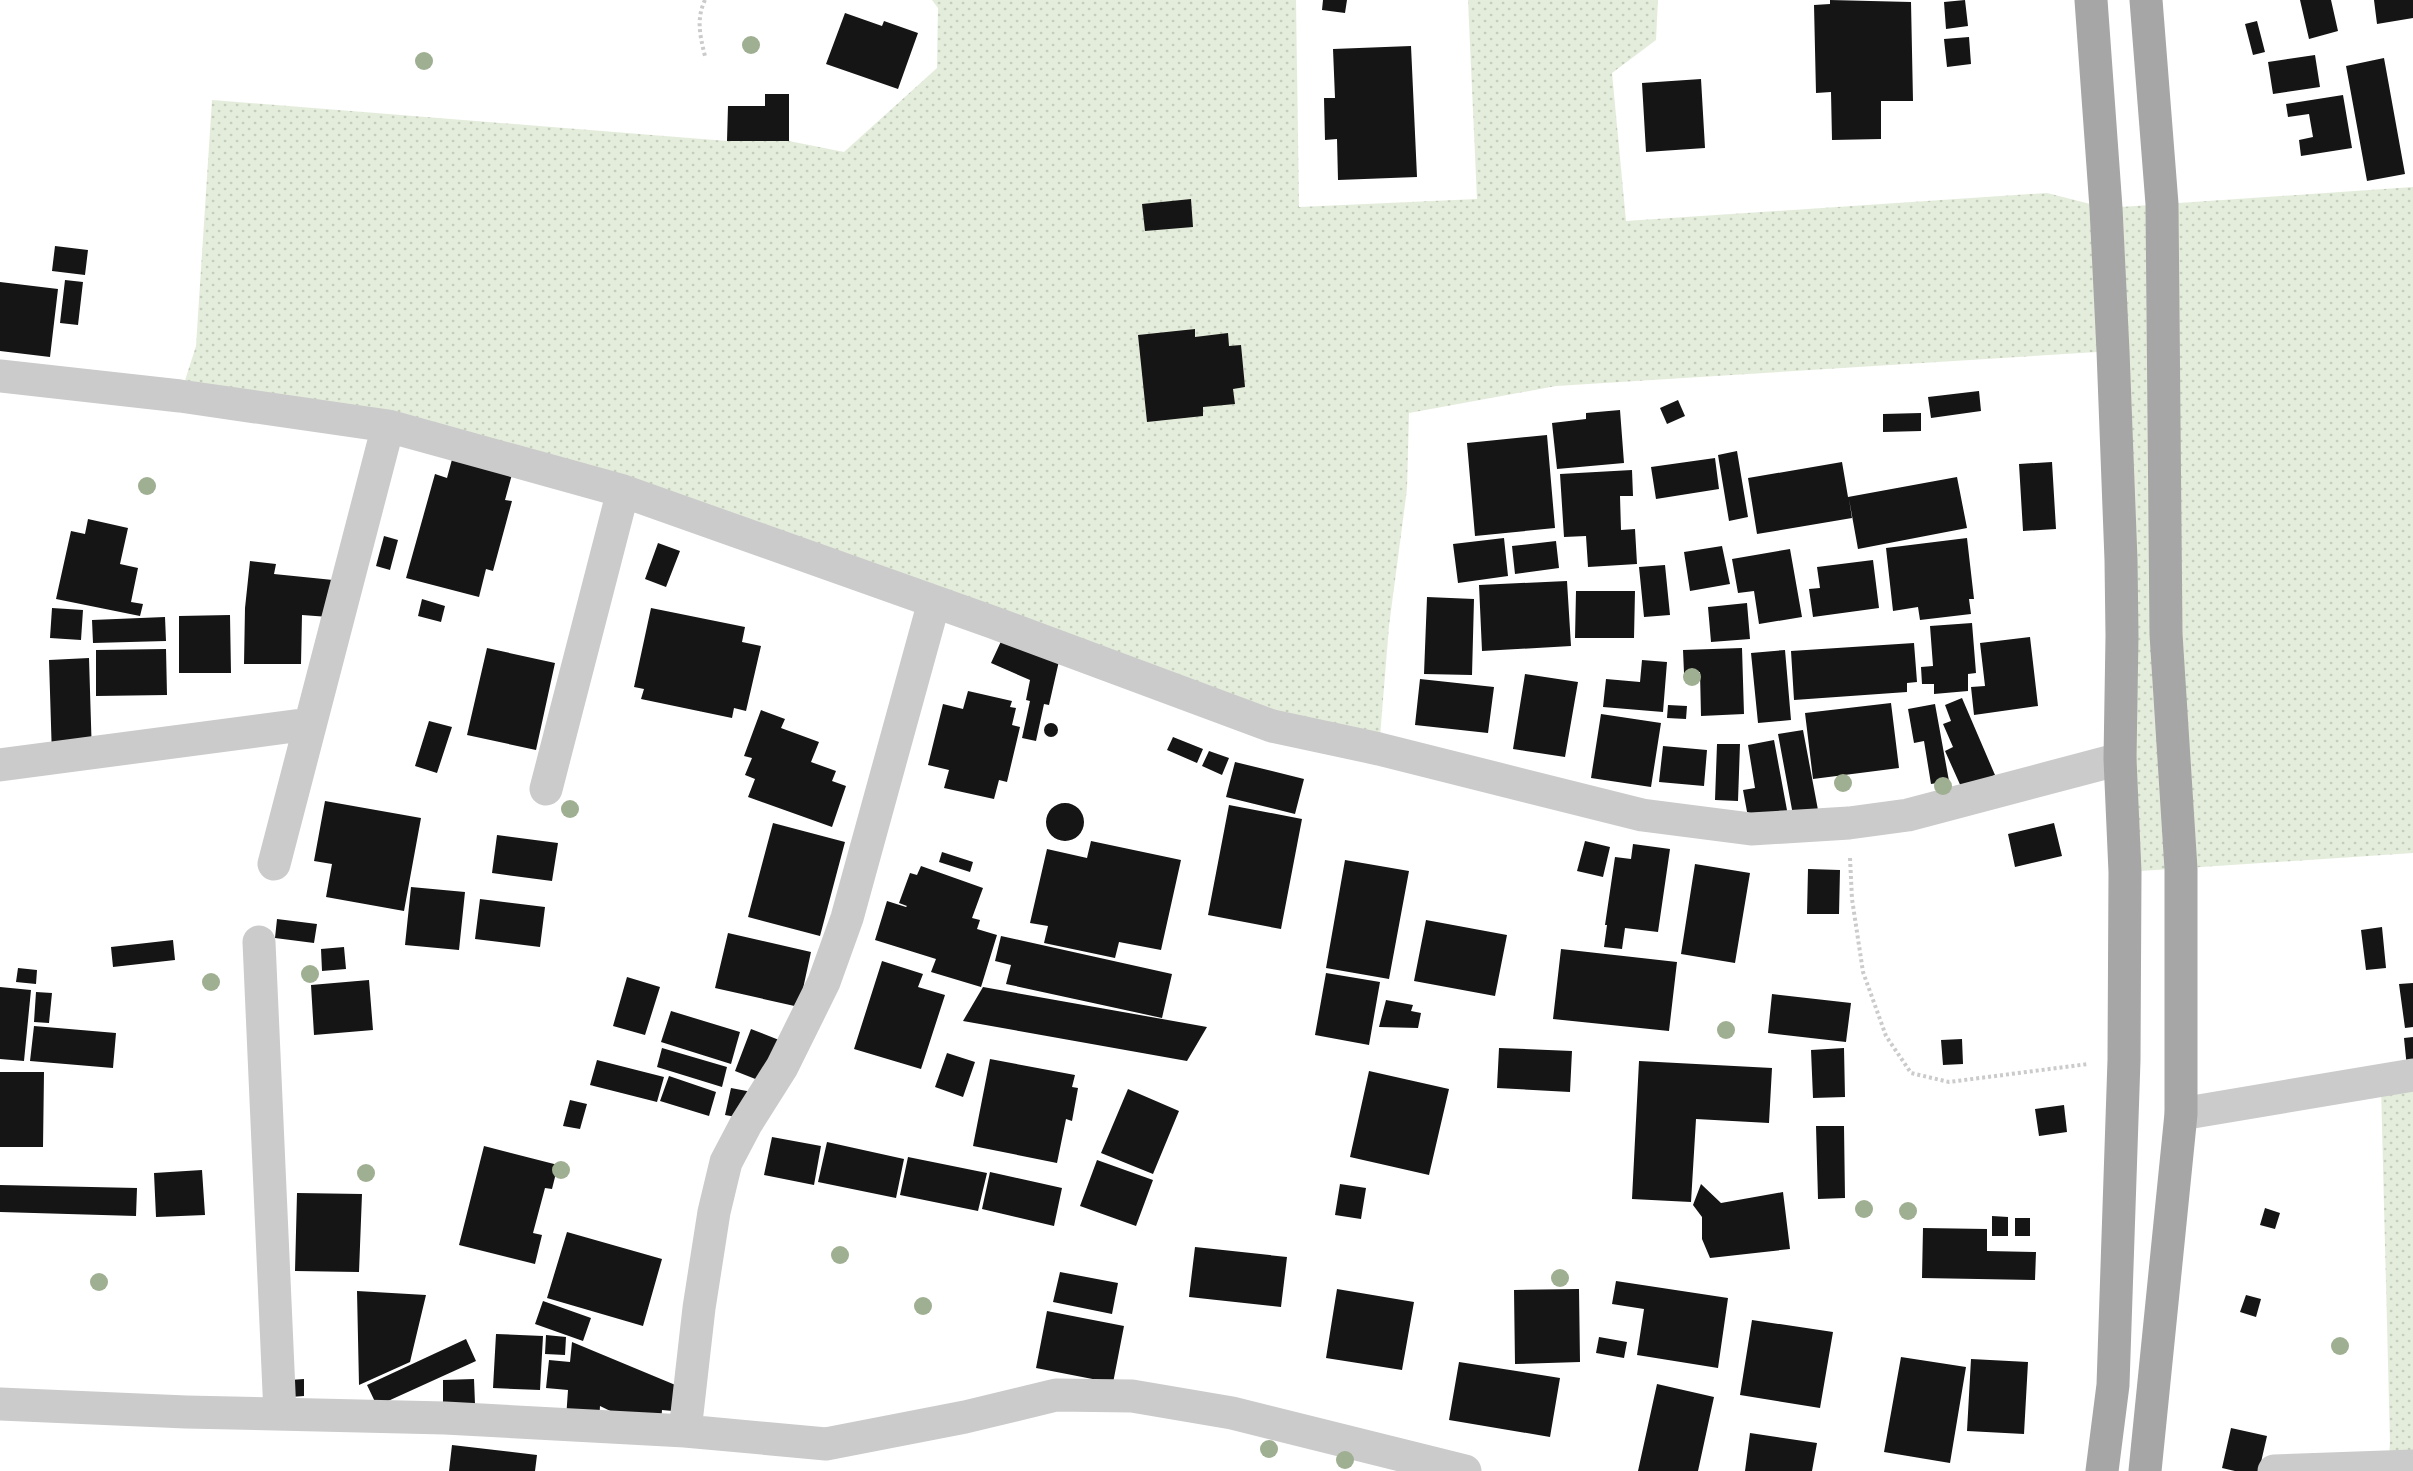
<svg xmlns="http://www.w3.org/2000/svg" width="2413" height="1471" viewBox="0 0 2413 1471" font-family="Inter,sans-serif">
<defs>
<pattern id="grass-dots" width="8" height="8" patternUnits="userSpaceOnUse" patternTransform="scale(1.5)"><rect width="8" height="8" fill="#e4eddb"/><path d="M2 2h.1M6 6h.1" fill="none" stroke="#c4ccbc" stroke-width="1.8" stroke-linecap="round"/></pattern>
</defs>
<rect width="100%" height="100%" fill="#fff"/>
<path fill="url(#grass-dots)" d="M932 0H1296L1299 207 1477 199 1468 0H1658L1656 40 1612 73 1626 221 2047 193 2106 208 2413 187V853L2125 872 2113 351 1556 386 1409 413 1407 489 1389 626 1379 749 623 491 180 396 196 346 212 100 727 141H789L844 152 937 68 938 8Z
M2413 1084V1471H2388L2390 1442 2381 1087Z"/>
<path fill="#151515" d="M1323 0H1347L1345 13 1322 10Z
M1830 0 1911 2 1913 101H1881V139L1832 140 1831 92 1816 93 1814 5 1830 4Z
M1965 0 1968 26 1946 29 1944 2Z
M2300 0H2331L2338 31 2309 39Z
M2374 0H2413V18L2377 24Z
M845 13 882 26 884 21 918 33 898 89 826 64Z
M2257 21 2265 52 2253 55 2245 24Z
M1969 37 1971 64 1947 67 1944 39Z
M1411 46 1417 177 1338 180 1337 139 1325 140 1324 98H1335L1333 49Z
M2315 55 2320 87 2273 94 2268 62Z
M2384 58 2405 174 2367 181 2346 66Z
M1701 79 1705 148 1646 152 1642 83Z
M765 94H789V141H727L728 106H765Z
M2343 95 2352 148 2301 156 2299 140 2313 137 2309 114 2288 117 2286 104Z
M1191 199 1193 227 1145 231 1142 204Z
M55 246 88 250 85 275 52 271Z
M65 280 83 282 78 325 60 323Z
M0 282 58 289 50 357 0 351Z
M1195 329V337L1228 333 1229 346 1241 345 1245 387 1233 389 1235 404 1203 407V416L1147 422 1138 335Z
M1979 391 1981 411 1931 418 1928 397Z
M1678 400 1685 416 1667 424 1660 408Z
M1620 410 1624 463 1557 469 1552 423 1586 419V413Z
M1921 413V431L1883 432V414Z
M1547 435 1555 528 1475 536 1467 443Z
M1737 451 1748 517 1729 521 1718 455Z
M454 452 514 467 505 500 512 501 493 571 486 569 479 597 406 578 435 474 447 478Z
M1715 458 1719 489 1656 499 1651 467Z
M1842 462 1848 497 1957 477 1967 528 1858 549 1849 499 1852 518 1757 534 1748 478Z
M2052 462 2056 529 2023 531 2019 464Z
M1632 470 1633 496H1620L1621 530 1635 529 1637 564 1588 567 1586 536 1564 537 1560 474Z
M88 519 128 528 120 564 138 568 131 602 143 604 140 616 56 599 71 531 85 534Z
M384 536 398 540 390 570 376 566Z
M1504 538 1508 576 1458 583 1453 544Z
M1967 538 1974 599H1969L1971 614 1920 620 1918 607 1893 611 1886 548Z
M1556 541 1559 568 1515 574 1512 546Z
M658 543 680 551 666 587 645 579Z
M1722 546 1730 584 1690 591 1684 552Z
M1790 549 1802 617 1759 624 1754 591 1738 593 1732 559Z
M1873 560 1879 608 1813 617 1809 589 1820 588 1817 567Z
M250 561 276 564 274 574 333 580 329 617 302 615 301 664H244L245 608Z
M1665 565 1670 615 1644 617 1639 567Z
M1567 581 1571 646 1482 651 1479 585Z
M1576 591H1635L1634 638H1575Z
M1427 597 1474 599 1472 675 1424 674Z
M422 599 445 606 441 622 418 616Z
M1747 603 1750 639 1711 642 1708 607Z
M52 608 83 610 81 640 50 638Z
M651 608 745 627 742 642 761 646 746 711 734 708 732 718 641 699 644 689 634 687Z
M230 615 231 673H179V616Z
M165 617 166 641 93 643 92 620Z
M1972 623 1976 673 1968 674V691L1934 694V684H1922L1921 667 1933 666 1930 626Z
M1003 637 1059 661 1049 705 1044 704 1036 741 1022 738 1030 701 1026 700 1030 680 991 663Z
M2030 637 2038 706 1974 715 1971 687 1985 686 1980 643Z
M1914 643 1917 682 1907 683V692L1794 700 1791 651Z
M487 648 555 663 536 750 467 735Z
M1742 648 1744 714 1701 716 1700 672 1684 673 1683 650Z
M166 649 167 695 96 696V650Z
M1785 650 1791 720 1758 723 1751 653Z
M89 658 92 756 52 757 49 660Z
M1642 660 1667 662 1663 712 1603 707 1606 679 1640 682Z
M1525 674 1578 682 1565 757 1513 749Z
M1420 679 1494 687 1488 733 1415 725Z
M968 691 1012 701 1010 707 1016 708 1012 725 1020 727 1007 782 999 780 994 799 944 788 949 770 928 765 943 704 963 709Z
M1962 698 1995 775 1962 789 1945 751 1953 747 1943 724 1951 721 1945 705Z
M1891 703 1899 768 1813 779 1805 713Z
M1935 704 1949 781 1931 784 1924 741 1914 743 1908 709Z
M1668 705 1687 706 1686 719 1667 718Z
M761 710 785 719 781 728 819 742 811 762 836 771 832 781 846 786 832 827 748 797 755 779 745 775 752 758 744 756Z
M1601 714 1661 723 1651 787 1591 778Z
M429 721 452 727 437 773 415 766Z
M1044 730a7 7 0 1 1 14 0a7 7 0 1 1-14 0Z
M1803 730 1818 810 1793 815 1778 734Z
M1173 737 1203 749 1197 763 1167 750Z
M1774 740 1789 821 1750 828 1743 790 1755 788 1748 745Z
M1717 744H1740L1738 801 1715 800Z
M1663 746 1707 750 1704 786 1659 782Z
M1209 751 1229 758 1222 775 1202 766Z
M1235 762 1304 779 1295 814 1226 797Z
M325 801 421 818 404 911 326 897 332 864 314 861Z
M1046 822a19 19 0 1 1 38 0a19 19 0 1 1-38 0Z
M1229 805 1302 819 1281 929 1208 915Z
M773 823 845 842 820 936 748 917Z
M2054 823 2062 856 2015 867 2008 834Z
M497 835 558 843 552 881 492 873Z
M1091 841 1181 860 1161 950 1119 942 1115 958 1044 943 1048 926 1030 923 1047 849 1087 858Z
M1585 841 1610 847 1603 877 1577 871Z
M1633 844 1670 849 1658 932 1625 928 1622 949 1604 947 1607 925H1605L1615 857 1631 859Z
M942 852 973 862 970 872 939 862Z
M1345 860 1409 871 1389 979 1326 968Z
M1695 864 1750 873 1735 963 1681 954Z
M921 866 983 888 972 918 980 920 977 929 997 935 981 987 931 972 936 959 875 940 887 901 906 907 907 906 899 903 910 873 917 875Z
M1808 869 1840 870 1839 914H1807Z
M411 887 465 892 459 950 405 945Z
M480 899 545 907 540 947 475 939Z
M277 919 317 924 314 943 275 938Z
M1426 920 1507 935 1495 996 1414 981Z
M2382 927 2386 968 2366 970 2361 930Z
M728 933 811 952 799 1007 715 988Z
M1001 936 1172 974 1162 1018 1006 984 1011 965 995 961Z
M173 940 175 960 113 967 111 947Z
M344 947 346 969 322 971 321 949Z
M1561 949 1677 962 1669 1031 1553 1019Z
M882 961 923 974 918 987 945 995 921 1069 854 1049Z
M18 968 37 970 36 984 16 982Z
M1326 973 1380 982 1369 1045 1315 1035Z
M627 977 660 987 645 1035 613 1026Z
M369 980 373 1030 314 1035 311 985Z
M2413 983V1027L2405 1028 2399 984Z
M0 987 31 990 24 1061 0 1059Z
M983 987 1207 1027 1187 1061 963 1021Z
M36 992 52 993 49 1023 34 1022Z
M1772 994 1851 1003 1846 1042 1768 1033Z
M1386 1000 1413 1005 1411 1011 1421 1013 1418 1028 1379 1027Z
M671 1011 740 1032 731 1064 661 1042Z
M34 1026 116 1033 113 1068 30 1061Z
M751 1029 779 1040 763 1082 735 1071Z
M2413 1037V1067L2407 1068 2404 1038Z
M1962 1039 1963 1064 1943 1065 1941 1040Z
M662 1048 727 1067 722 1087 657 1067Z
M1499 1048 1572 1051 1570 1092 1497 1088Z
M1844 1048 1845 1097 1813 1098 1811 1050Z
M947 1053 975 1062 963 1097 935 1087Z
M990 1059 1075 1075 1072 1087 1078 1088 1072 1121 1066 1119 1057 1163 973 1146Z
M597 1060 664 1077 657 1102 590 1085Z
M1639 1061 1772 1068 1769 1123 1696 1119 1691 1202 1632 1199Z
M1369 1071 1449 1089 1429 1175 1350 1157Z
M0 1072H44L43 1147H0Z
M669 1076 716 1092 709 1116 660 1101Z
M731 1088 752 1092 747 1119 725 1115Z
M1128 1089 1179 1111 1153 1174 1101 1153Z
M570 1100 587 1104 580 1129 563 1126Z
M2064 1105 2067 1132 2039 1136 2035 1109Z
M1816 1126H1844L1845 1198 1818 1199Z
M772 1137 821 1146 814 1185 764 1175Z
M827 1142 904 1159 896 1198 818 1182Z
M484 1146 558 1165 552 1189 545 1188 533 1233 542 1235 535 1264 459 1245Z
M908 1157 987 1173 978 1211 900 1195Z
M1097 1160 1153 1180 1136 1226 1080 1206Z
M202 1170 205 1215 156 1217 154 1173Z
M990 1172 1062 1188 1054 1226 982 1209Z
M1340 1184 1366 1188 1361 1219 1335 1215Z
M1701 1184 1721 1203 1783 1192 1790 1249 1710 1258 1702 1239V1217L1693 1205Z
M0 1185 137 1188 136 1216 0 1212Z
M297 1193 362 1194 359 1272 295 1271Z
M2265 1208 2280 1213 2275 1229 2260 1225Z
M1992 1216 2008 1217V1236H1992Z
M2015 1218H2030V1236H2015Z
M1923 1228 1987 1229V1251L2036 1252 2035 1280 1922 1278Z
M567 1232 662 1259 643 1326 547 1298Z
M1195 1247 1287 1257 1281 1307 1189 1297Z
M1060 1272 1118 1283 1112 1314 1053 1302Z
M1616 1281 1728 1298 1718 1368 1637 1355 1644 1309 1612 1304Z
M1337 1289 1414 1302 1402 1370 1326 1358Z
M1579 1289 1580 1362 1515 1364 1514 1290Z
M357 1291 426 1295 410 1362 359 1385Z
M2246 1295 2261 1299 2256 1317 2240 1312Z
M543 1301 591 1318 583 1341 535 1324Z
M1047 1311 1124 1326 1113 1383 1036 1368Z
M1752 1320 1833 1332 1820 1408 1740 1395Z
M496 1334 543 1336 540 1390 493 1388Z
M546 1335 566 1337 565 1355 545 1354Z
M1599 1337 1627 1342 1624 1358 1596 1353Z
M466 1339 476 1361 377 1406 367 1385Z
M572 1342 685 1389 684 1412 662 1410 661 1423 633 1422 600 1406 599 1421 566 1419 568 1390 546 1388 549 1360 570 1362Z
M1901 1357 1966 1367 1950 1463 1884 1452Z
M1971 1359 2028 1362 2024 1434 1967 1431Z
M1459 1362 1560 1378 1550 1437 1449 1420Z
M304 1379V1396L290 1397V1380Z
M474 1379 475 1404 443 1405V1380Z
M1657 1384 1714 1397 1698 1471H1638Z
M2231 1428 2267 1436 2259 1471H2235L2222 1468Z
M1750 1433 1817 1443 1812 1471H1745Z
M452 1445 537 1455 535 1471H449Z"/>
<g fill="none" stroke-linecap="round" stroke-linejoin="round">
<path stroke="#cbcbcb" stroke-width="4" stroke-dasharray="3 3" stroke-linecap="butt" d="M705 0C696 19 700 36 705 56
M1850 858 1852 899 1863 972 1886 1036 1911 1073 1949 1082 2088 1064"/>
<path stroke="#cbcbcb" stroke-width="33" d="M0 376 180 396 388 426 623 491 992 622 1272 726 1379 749 1642 815 1751 829 1849 823 1908 815 2120 759
M0 765 309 724
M546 789 623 491
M274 864 388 426
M259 942 280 1414
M2181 1114 2413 1075
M0 1404 186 1412 445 1418 685 1431 826 1444 965 1417 1056 1395 1132 1396 1232 1413 1465 1471
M685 1431 699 1308 714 1212 726 1162 746 1124 782 1067 824 982 847 918 934 602
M2274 1471 2413 1466"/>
<path stroke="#a6a6a6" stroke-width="33" d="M2091 0 2106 208 2113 351 2121 560 2122 636 2120 759 2125 872 2124 1060 2113 1385 2102 1471
M2145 1471 2181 1114V869L2166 634 2162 204 2146 0"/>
</g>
<g fill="#9faf92">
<circle cx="751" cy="45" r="9"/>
<circle cx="424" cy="61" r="9"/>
<circle cx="147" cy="486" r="9"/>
<circle cx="1692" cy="677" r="9"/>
<circle cx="1843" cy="783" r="9"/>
<circle cx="1943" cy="786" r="9"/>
<circle cx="570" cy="809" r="9"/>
<circle cx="310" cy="974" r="9"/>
<circle cx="211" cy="982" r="9"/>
<circle cx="1726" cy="1030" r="9"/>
<circle cx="561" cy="1170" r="9"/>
<circle cx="366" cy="1173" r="9"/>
<circle cx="1864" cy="1209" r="9"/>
<circle cx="1908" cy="1211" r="9"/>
<circle cx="840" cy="1255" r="9"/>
<circle cx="1560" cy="1278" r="9"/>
<circle cx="99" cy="1282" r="9"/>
<circle cx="923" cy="1306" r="9"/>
<circle cx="2340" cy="1346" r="9"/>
<circle cx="1269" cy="1449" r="9"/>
<circle cx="1345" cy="1460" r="9"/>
</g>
</svg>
